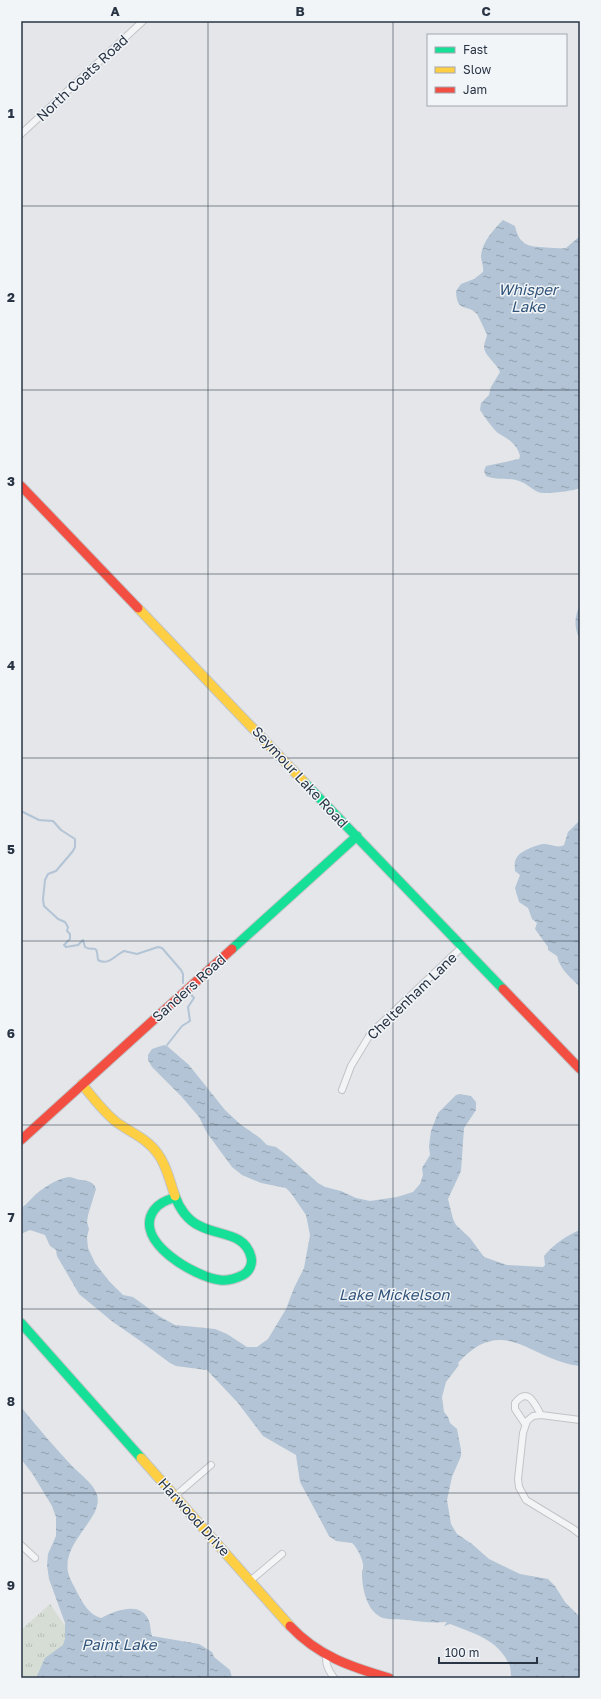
<svg xmlns="http://www.w3.org/2000/svg" width="601" height="1699" viewBox="0 0 601 1699" font-family="'Golos Text',sans-serif">
<defs>
<pattern id="park-tufts" width="24" height="20" patternUnits="userSpaceOnUse"><rect width="24" height="20" fill="#d5ddd4"/><path d="M3 7l-1-3M5 7V3M7 7l1-3M15 17l-1-3M17 17v-4M19 17l1-3" fill="none" stroke="#b7beb7"/></pattern>
<pattern id="water-ripples" width="26" height="14" patternUnits="userSpaceOnUse"><rect width="26" height="14" fill="#b2c4d5"/><path d="M2 4q2-2 4 0t4 0M15 11q2-2 4 0t4 0" fill="none" stroke="#91a0ae"/></pattern>
</defs>
<rect width="100%" height="100%" fill="#e4e6e9"/>
<path fill="url(#park-tufts)" d="M50 1604 101 1678H21V1630Z"/>
<path fill="url(#water-ripples)" d="M503 220 515 226C520 250 534 246 553 248 558 248 561 249 566 248L580 236V488C574 491 543 495 538 492 530 488 525 482 516 480 506 478 495 480 486 476L484 471 486 466 519 459 520 456C517 444 508 439 498 433 494 430 483 415 480 410L481 403 489 395 491 387 500 372C497 364 484 355 484 347 484 342 487 338 487 334 485 331 478 315 477 314 467 303 457 314 456 291L461 284 474 279 483 272C484 267 481 261 481 256 482 242 494 229 503 220Z
M580 604V638C573 628 575 615 580 604Z
M580 820V987C570 977 560 969 557 956L548 950V947L535 929 537 923 532 919 528 908 519 902 515 888 520 875 515 871C515 867 514 862 516 859 518 852 536 845 543 844 550 843 557 849 564 845L568 832Z
M164 1045 167 1046 189 1065 225 1110 240 1124 260 1138 267 1145 276 1147 288 1156 318 1183 325 1187 341 1191 356 1198 370 1201 397 1197 413 1192 420 1184 423 1175 422 1168 430 1155 429 1146 431 1131 438 1113 456 1095 460 1094 471 1096 476 1102V1110L464 1128 461 1171 448 1199 453 1219 456 1225 470 1238 484 1257 507 1265 543 1267 545 1265 544 1256C553 1245 567 1235 580 1230V1366C530 1361 504 1312 458 1363L459 1365 446 1382 442 1397 444 1412 448 1417 450 1423 457 1429 461 1450V1456L452 1477 447 1500 451 1524 457 1534 472 1544 489 1559 520 1574 548 1579 555 1586 565 1602 580 1617V1678H512C510 1674 511 1670 510 1666 498 1639 475 1634 450 1624L444 1626 447 1622C434 1623 421 1622 408 1620 399 1619 391 1620 383 1618 367 1612 362 1589 362 1573 362 1570 364 1568 363 1564 362 1558 357 1547 352 1543L336 1541 329 1536 300 1482 296 1455 263 1436 238 1403 207 1370 176 1366 170 1363 139 1340 113 1322 79 1294 57 1256 56 1250 50 1246 45 1235 30 1230 21 1234V1208C26 1205 29 1201 33 1197 41 1189 56 1179 69 1177 73 1177 77 1180 81 1180 88 1181 93 1181 96 1189L88 1215 87 1222 89 1229 87 1237 88 1248 95 1263 109 1281 123 1295 133 1297 159 1316 175 1325 215 1329 227 1334 247 1347H257L268 1339 286 1309 294 1288 304 1268 310 1235 306 1215 291 1193 286 1188 261 1183 242 1175 232 1167 207 1133 199 1117 181 1096 152 1067 148 1060V1055L152 1049Z
M21 1407C38 1428 55 1448 73 1467 81 1475 94 1484 97 1495 104 1518 62 1541 68 1572 70 1581 75 1587 78 1594 83 1604 90 1615 101 1618 115 1611 141 1600 149 1621 151 1626 150 1631 152 1636L199 1644 212 1652 214 1657 230 1670 232 1678H36L45 1658 63 1645 65 1639V1623L49 1579 47 1565 48 1554 56 1536V1517L52 1506 32 1473 21 1459Z"/>
<g fill="none" stroke-linecap="round" stroke-linejoin="round">
<path stroke="#b2c4d5" stroke-width="2" d="M21 811 39 820 53 821 61 830 75 839V847L73 851 56 871 48 874 45 880 43 899 44 906 58 919 65 922 68 927 67 931 70 934V939L64 945 66 947 78 945 83 940 85 947C95 953 96 941 98 960 109 966 115 955 124 951L137 954 158 947 162 948 181 970 183 974V983
M167 1045 182 1026 190 1021 188 1007 194 998 189 992"/>
<g stroke="#c2c4c7" stroke-width="8">
<path id="street" d="M21 134 143 21
M342 1090 351 1066 371 1033 463 946
M580 1420 541 1415 533 1416 527 1421 523 1433 518 1479 519 1487 526 1500 572 1528 580 1534
M525 1424 515 1409V1403C528 1386 535 1404 541 1415
M175 1496 211 1465
M21 1545 35 1558
M250 1581 282 1554
M327 1655C324 1663 329 1671 334 1678"/>
</g>
<g stroke="#c2c4c7" stroke-width="11">
<path id="fast" d="M304 782 503 989
M232 949 357 836
M174 1198C166 1200 159 1203 154 1210 132 1241 195 1277 220 1280 228 1281 235 1279 243 1275 249 1272 253 1264 251 1257 245 1232 218 1236 200 1226 188 1221 179 1208 175 1196
M21 1323 141 1458"/>
</g>
<g stroke="#c2c4c7" stroke-width="11">
<path id="slow" d="M138 608 304 782
M82 1084C92 1097 102 1110 115 1121 129 1132 147 1138 158 1154 167 1166 170 1182 175 1196
M141 1458 290 1626"/>
</g>
<g stroke="#c2c4c7" stroke-width="11">
<path id="jam" d="M21 486 138 608
M503 989 580 1069
M21 1140 232 949
M290 1626C318 1656 351 1667 389 1678"/>
</g>
<use href="#street" stroke="#f3f4f6" stroke-width="6"/>
<use href="#fast" stroke="#16e098" stroke-width="9"/>
<use href="#slow" stroke="#ffcf43" stroke-width="9"/>
<use href="#jam" stroke="#f24e42" stroke-width="9"/>
</g>
<path fill="none" stroke="#293444" stroke-width="1" stroke-opacity="0.55" d="M208 21V1678M393 21V1678M21 206H580M21 390H580M21 574H580M21 758H580M21 941H580M21 1125H580M21 1309H580M21 1493H580"/>
<g text-anchor="middle" stroke-width="3" stroke-linejoin="round" paint-order="stroke">
<g font-size="14" fill="#293444" stroke="#f2f5f8">
<text transform="translate(82 78) rotate(-43)" y="5">North Coats Road</text>
<text transform="translate(300 777) rotate(47)" y="5">Seymour Lake Road</text>
<text transform="translate(189 988) rotate(-42)" y="5">Sanders Road</text>
<text transform="translate(412 996) rotate(-44)" y="5">Cheltenham Lane</text>
<text transform="translate(194 1517) rotate(48)" y="5">Harwood Drive</text>
</g>
<g font-size="15" font-style="italic" fill="#31547a" stroke="#f2f5f8">
<text x="528" y="295">Whisper<tspan x="528" dy="17">Lake</tspan></text>
<text x="394" y="1300">Lake Mickelson</text>
<text x="119" y="1650">Paint Lake</text>
</g>
</g>
<rect width="601" height="1699" fill="none" stroke="#f2f5f8" stroke-width="44"/>
<rect x="427" y="34" width="140" height="72" fill="#f2f5f8" stroke="#a2a8b0"/>
<rect x="435" y="47" width="20" height="6" fill="#16e098" stroke="#a2a8b0"/>
<text x="463" y="54" font-size="12" fill="#293444">Fast</text>
<rect x="435" y="67" width="20" height="6" fill="#ffcf43" stroke="#a2a8b0"/>
<text x="463" y="74" font-size="12" fill="#293444">Slow</text>
<rect x="435" y="87" width="20" height="6" fill="#f24e42" stroke="#a2a8b0"/>
<text x="463" y="94" font-size="12" fill="#293444">Jam</text>
<path d="M439 1657v6h98v-6" fill="none" stroke="#293444" stroke-width="2"/>
<text x="445" y="1657" font-size="12" fill="#293444" stroke="#f2f5f8" stroke-width="3" paint-order="stroke">100 m</text>
<rect x="22" y="22" width="557" height="1655" fill="none" stroke="#293444" stroke-width="1.5"/>
<g font-size="13" text-anchor="middle" font-weight="bold" fill="#293444">
<text x="115" y="16">A</text>
<text x="300" y="16">B</text>
<text x="486" y="16">C</text>
<text x="11" y="118">1</text>
<text x="11" y="302">2</text>
<text x="11" y="486">3</text>
<text x="11" y="670">4</text>
<text x="11" y="854">5</text>
<text x="11" y="1038">6</text>
<text x="11" y="1222">7</text>
<text x="11" y="1406">8</text>
<text x="11" y="1590">9</text>
</g>
</svg>
